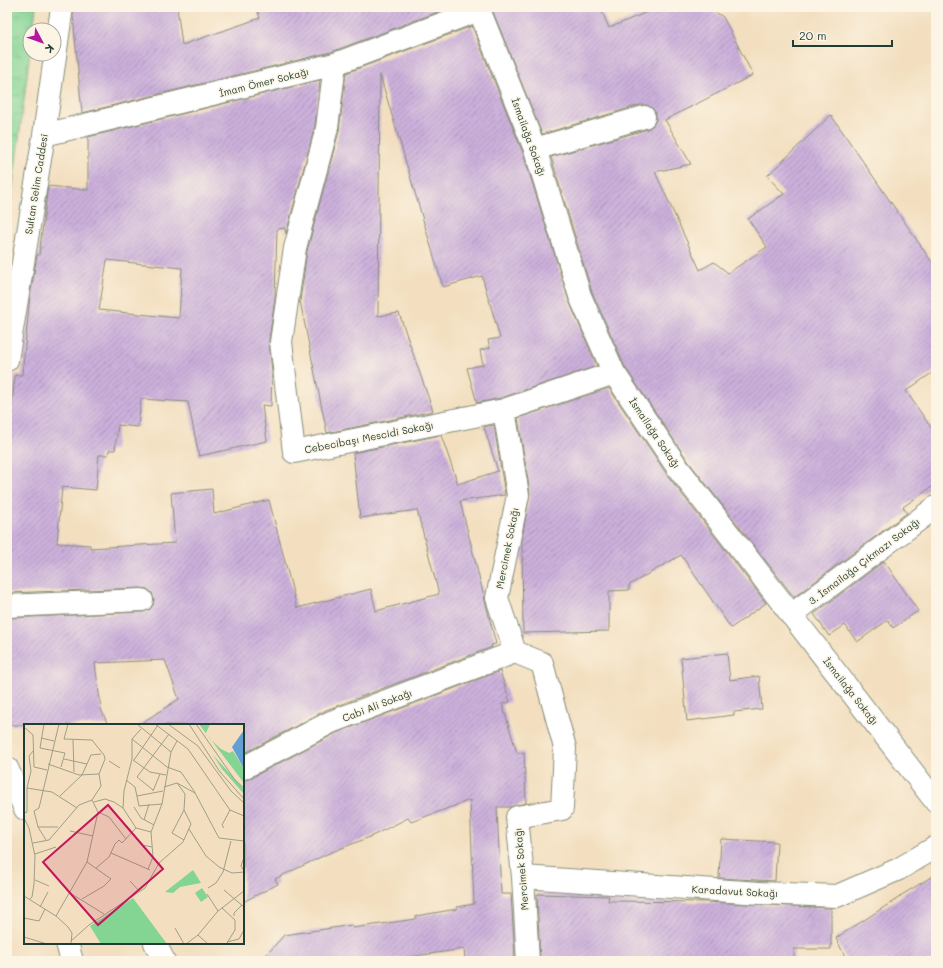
<svg xmlns="http://www.w3.org/2000/svg" width="943" height="968" viewBox="0 0 943 968" font-family="Mali,sans-serif">
<defs>
<pattern id="park-tufts" width="24" height="20" patternUnits="userSpaceOnUse"><rect width="24" height="20" fill="#84d494"/><path d="M3 7l-1-3M5 7V3M7 7l1-3M15 17l-1-3M17 17v-4M19 17l1-3" fill="none" stroke="#6bad7a"/></pattern>
<pattern id="building-hatch" width="6" height="6" patternUnits="userSpaceOnUse"><rect width="6" height="6" fill="#ccb0dc"/><path d="M-1 1l2-2M0 6l6-6M5 7l2-2" fill="none" stroke="#a590b3"/></pattern>
</defs>
<rect width="100%" height="100%" fill="#fcf5e5"/>
<filter id="ink" filterUnits="userSpaceOnUse"><feTurbulence type="fractalNoise" baseFrequency=".025" numOctaves="2"/><feDisplacementMap in="SourceGraphic" scale="8" xChannelSelector="R" yChannelSelector="G"/><feConvolveMatrix kernelMatrix="1 2 1 2 8 2 1 2 1" color-interpolation-filters="sRGB"/></filter>
<filter id="wash" filterUnits="userSpaceOnUse"><feTurbulence type="fractalNoise" baseFrequency=".012" numOctaves="4" result="noise"/><feDisplacementMap in="SourceGraphic" scale="16" xChannelSelector="R" yChannelSelector="G"/><feGaussianBlur stdDeviation="0.9" result="paint"/><feColorMatrix in="noise" values="0 0 0 0 0 0 0 0 0 0 0 0 0 0 0 0 0 1.4 0 .05"/><feComposite in="paint" operator="in"/></filter>
<g filter="url(#wash)">
<rect width="100%" height="100%" fill="#f3dfc0"/>
<path fill="url(#park-tufts)" stroke="#528864" d="M7 7H36L33 30H30V52L7 231Z"/>
<g id="blocks">
<path fill="url(#building-hatch)" fill-rule="evenodd" d="M74 7H177L182 45 260 18 256 7H451L331 52 82 113 73 16Z
M491 7H600L609 28 659 7H707L723 17 753 75 665 120 691 164 655 172 700 270 714 262 728 273 767 247 748 219 784 194 767 176 831 115 936 268V370L906 391 936 435V484L903 507 907 513 794 597 688 461 625 367 592 292 551 157 648 129 653 125 656 120V113L652 108 647 105H640L542 134Z
M472 26 523 153 569 301 597 366 501 398 477 403 467 368 483 365 480 350 490 348 488 340 500 338 482 276 443 287 380 75 378 316 399 313 433 411 327 433 300 301 307 251 339 131 346 73Z
M320 80 315 126 286 234 285 228 277 229 275 299 269 340 272 372 271 406 262 405 267 441 199 456 188 402 141 399 138 427 118 425 115 450H109L108 455H99L96 490 62 487 57 543 90 545V548L175 543 171 493 212 489 214 514 269 500 297 608 371 589 376 611 439 594 417 510 360 518 353 453 441 435 458 484 498 471 484 427 494 425 505 495 460 501 496 644 491 645 492 647 326 710 243 754V725H138L179 699 165 660 95 663 101 709 108 725H7V618L143 612 149 610 153 605 154 600 152 593 147 589 141 588 7 593V456L15 375H22L30 297 37 255H39L48 186 88 190V137ZM107 260 182 268 179 318 99 310Z
M609 388 668 476 766 603 731 628 681 555 629 585V590L609 591V631L523 633 522 538 530 493 518 418Z
M884 561 918 611 893 628 888 620 857 642 845 625 829 636 814 614Z
M727 653 730 680 759 676 762 709 734 712V715L687 721 681 658Z
M500 671 510 702 502 704 517 753 524 752 526 803 510 807H497L501 894H511L515 961H465L464 949 380 961H261L284 935 353 925V928L416 919V916L457 909V907L474 904 470 800 411 822 408 818 372 836 327 854 275 879 278 884 243 902V780L249 779 336 733Z
M721 839 777 842 775 881 719 878Z
M936 874V961H847L836 938 900 897V896Z
M537 894 609 896 608 901 707 902 831 908V949H794V961H540Z"/>
</g>
</g>
<g filter="url(#ink)">
<use href="#blocks" fill-opacity="0" stroke="#898e7a" stroke-width="1"/>
<g fill="none" stroke-linecap="round" stroke-linejoin="round">
<g stroke="#898e7a" stroke-width="24">
<path id="minor" d="M478 7 535 149 580 296 614 373 678 468 936 802
M335 64 327 128 295 248 281 342 294 452 504 410 614 373
M44 135 335 64 479 10
M535 149 644 117
M7 360 44 135 62 7
M504 410 518 495 497 598 515 652 542 663 565 748 562 809 517 817 523 877 528 961
M7 606 142 600
M791 615 936 507
M7 768 25 809
M243 768 331 722 515 652
M523 877 760 893 837 896 899 869 936 847
M67 943 72 961
M155 943 164 961"/>
</g>
<use href="#minor" stroke="#fff" stroke-width="22"/>
</g>
</g>
<g text-anchor="middle" stroke-width="3" stroke-linejoin="round" paint-order="stroke">
<g font-size="10" fill="#1f3d34" stroke="#fcf5e5">
<text transform="translate(264 82) rotate(-14)" y="4">İmam Ömer Sokağı</text>
<text transform="translate(529 137) rotate(70)" y="4">İsmailağa Sokağı</text>
<text transform="translate(36 184) rotate(-81)" y="4">Sultan Selim Caddesi</text>
<text transform="translate(655 433) rotate(56)" y="4">İsmailağa Sokağı</text>
<text transform="translate(369 437) rotate(-11)" y="4">Cebecibaşı Mescidi Sokağı</text>
<text transform="translate(507 548) rotate(-79)" y="4">Mercimek Sokağı</text>
<text transform="translate(864 561) rotate(-37)" y="4">3. İsmailağa Çıkmazı Sokağı</text>
<text transform="translate(851 691) rotate(52)" y="4">İsmailağa Sokağı</text>
<text transform="translate(377 705) rotate(-21)" y="4">Cabi Ali Sokağı</text>
<text transform="translate(521 869) rotate(-95)" y="4">Mercimek Sokağı</text>
<text transform="translate(735 891) rotate(3)" y="4">Karadavut Sokağı</text>
</g>
</g>
<g transform="translate(24 724)">
<rect width="220" height="220" fill="#f3dfc0"/>
<path d="M169 146 177 159 156 163 149 169 141 168ZM178 164 184 173 177 178 171 169Z" fill="#84d494"/>
<path d="M175 0H186L182 9 186 15 197 25 205 29 209 27 220 45V59ZM189 31 220 65V70L198 45ZM109 174 143 220H77L66 202Z" fill="#84d494"/>
<path d="M99 205 98 213 92 217 84 215 89 207Z" fill="#84d494"/>
<path d="M220 6V45L208 23Z" fill="#629fd3"/>
<path fill="none" stroke="#9e9e88" stroke-width="1" d="M20 0 16 24 41 29 37 43M44 0 40 15 68 16 80 31 81 35 75 50M113 0 147 28M131 0 164 25 206 86 220 92M144 0 174 22 207 67 220 79M165 0 196 48 220 75M172 0 211 56 220 64M0 3 9 11 10 43 23 46M17 14 30 17M108 15 143 43 157 48 170 67 195 114 220 117M49 16 50 48M40 35 63 40M109 36 126 48 142 51M110 36 134 1M85 37 96 44M24 40 55 51 75 50M102 56 111 63 115 82 138 80M153 59 161 70 160 86 148 109 160 116M153 59 171 69M140 63 153 59M3 64 28 68 53 84M129 66 113 53 145 10M129 67 136 50M36 72 58 51 67 31 77 30M113 72 139 67M68 76 77 62 75 50M70 78 81 75 90 78 99 84 112 104 127 108M110 83 117 94 130 101M99 84 100 67 108 35V15L117 5M74 88 85 93 102 115M0 89 3 88V64L7 47 5 32 10 26M0 94 5 104 11 132 10 160 8 173 5 176M120 96 125 80M14 103H34M200 104 198 101 206 86M165 105 182 132 195 143 208 149 220 148M46 107 69 112M22 116 14 103 10 87 15 84 35 0M114 116 118 121 128 123M9 119 25 116 55 81 68 76M87 129 126 146M11 130 32 123M219 136 217 142 220 147M72 144 85 133 91 120 95 116 98 119 112 104M124 145 129 133 127 108 138 80 147 28 153 17M11 156 25 162M106 157 116 168M184 164 192 159 199 148 207 117M200 166 220 183M46 169 80 190M183 170 194 187M0 172 32 192 44 203 48 209 47 220M58 175 80 162 87 155 63 138M16 183 24 168M198 184 211 196V206L203 219M32 192 63 138 74 88 68 76M210 192V189L218 181M0 194 15 197 21 185M151 204 160 220M174 211 184 220M0 213 23 220M47 217 65 201 121 164 135 139 159 118 167 100 160 86M203 218 215 215 220 206M162 220 174 211 194 187 220 167"/>
<path fill="#c2185b" fill-opacity="0.15" stroke="#c2185b" stroke-width="2" d="M84 81 139 145 74 201 19 138Z"/>
<rect width="220" height="220" fill="none" stroke="#1f3d34" stroke-width="2"/>
</g>
<rect width="943" height="968" fill="none" stroke="#fcf5e5" stroke-width="24"/>
<g transform="translate(42 42) rotate(131)"><circle r="19" fill="#fcf5e5" stroke="#a4ab9e"/>
<path d="M0-3L7 15L0 10L-7 15Z" fill="#b5179e"/>
<text y="-6" font-size="11" font-weight="bold" text-anchor="middle" fill="#1f3d34">K</text>
</g>
<path d="M793 40v6h99v-6" fill="none" stroke="#1f3d34" stroke-width="2"/>
<text x="799" y="40" font-size="12" fill="#1f3d34" stroke="#fcf5e5" stroke-width="3" paint-order="stroke">20 m</text>
</svg>
